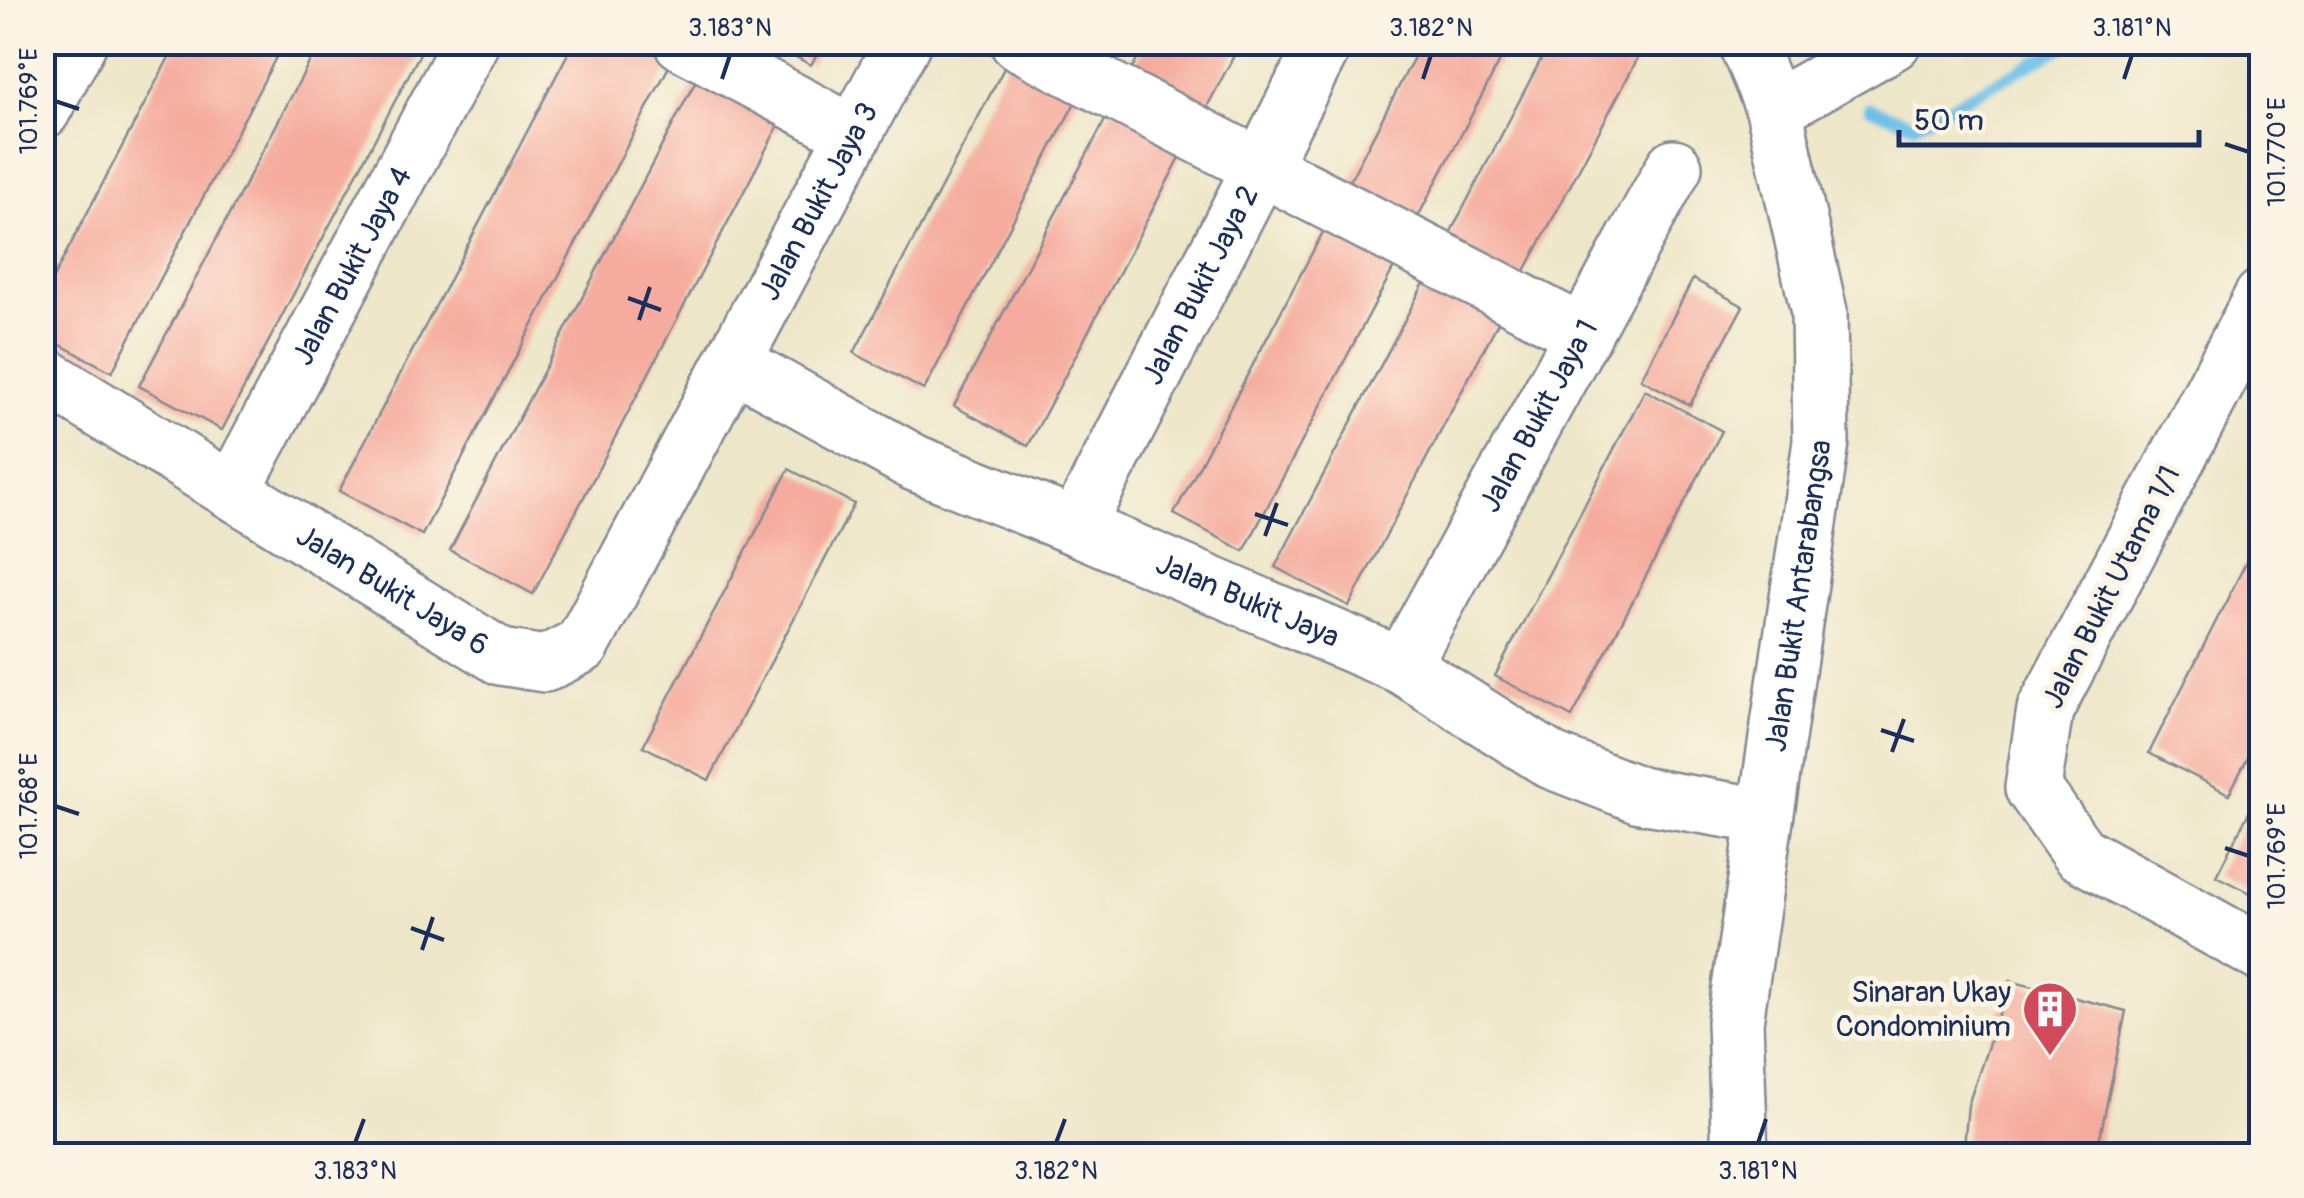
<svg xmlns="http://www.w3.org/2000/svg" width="2304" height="1198" viewBox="0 0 2304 1198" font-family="Pangolin,sans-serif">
<rect width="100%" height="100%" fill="#fcf5e5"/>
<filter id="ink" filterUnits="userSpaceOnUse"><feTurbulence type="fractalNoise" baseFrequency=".01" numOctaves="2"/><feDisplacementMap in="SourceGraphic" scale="20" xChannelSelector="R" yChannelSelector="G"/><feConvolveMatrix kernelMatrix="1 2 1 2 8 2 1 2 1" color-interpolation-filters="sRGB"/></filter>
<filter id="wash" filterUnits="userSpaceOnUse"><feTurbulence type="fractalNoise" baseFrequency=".0048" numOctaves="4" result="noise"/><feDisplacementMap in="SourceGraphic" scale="40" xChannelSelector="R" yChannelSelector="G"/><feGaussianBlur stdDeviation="2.25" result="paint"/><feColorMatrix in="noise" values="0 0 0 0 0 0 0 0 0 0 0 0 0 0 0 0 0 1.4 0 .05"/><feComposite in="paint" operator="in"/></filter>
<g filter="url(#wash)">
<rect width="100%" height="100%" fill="#ede6c8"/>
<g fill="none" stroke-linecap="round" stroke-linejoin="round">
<path stroke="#6cc0e9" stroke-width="12" d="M1870 108 1914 125 2073 42"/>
</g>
<g id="blocks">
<path fill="#f5ab9d" d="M177 42H284L112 372 42 335V299Z
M320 42H426L222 430 139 386Z
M574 42H651L675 55 422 535 339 491Z
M768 42H823L811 65Z
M1045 42H1105L1092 67Z
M1146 42H1241L1198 124 1124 84Z
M1422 42H1510L1412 228 1344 192Z
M1550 42H1618L1640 54 1518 284 1444 245Z
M1011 55 1081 91 924 390 854 353Z
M702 69 785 113 533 594 450 550Z
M1112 107 1186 146 1028 446 954 406Z
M1332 215 1402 252 1244 551 1174 514Z
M1432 268 1506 307 1349 606 1275 567Z
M1693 279 1743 306 1690 405 1641 379Z
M1645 390 1722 431 1572 717 1495 676Z
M789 469 854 504 709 780 643 746Z
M2262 531V730L2229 794 2149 753Z
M2262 787V899L2216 876Z
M2010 981 2126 1011 2096 1156H1963L1968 1105Z"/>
</g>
</g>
<g filter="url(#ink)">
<use href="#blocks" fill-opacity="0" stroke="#848a93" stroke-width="2.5"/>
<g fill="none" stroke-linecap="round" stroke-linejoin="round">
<g stroke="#848a93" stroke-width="60">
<g id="minor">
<path d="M682 42 854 134"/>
<path d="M1018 42 1584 334"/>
<path d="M1774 109 1893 42"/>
<path d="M42 111 79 42"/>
<path d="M2262 297 2045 710 2033 788 2079 853 2262 954"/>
<path id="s1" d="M733 362 915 463 1076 527 1402 666 1552 761 1640 795 1764 816"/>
<path id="s2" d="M42 374 501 657 545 664 582 645 903 42"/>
<path id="s3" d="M232 491 471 42"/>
<path id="s4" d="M1076 527 1325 42"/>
<path id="s5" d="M1402 666 1674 167"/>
<path id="s6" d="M1740 1156 1735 1022 1821 442 1819 312 1774 109 1746 42"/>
</g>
</g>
<use href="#minor" stroke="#fff" stroke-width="55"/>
</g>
</g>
<path fill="none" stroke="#1b2f5e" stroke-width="4" d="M722 79 730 55M1423 79 1431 55M2124 79 2132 55M55 101 79 109M2225 144 2249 152M628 298 661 310M639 320 650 287M1255 514 1288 525M1265 536 1277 503M1881 730 1914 741M1892 752 1904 719M55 806 79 814M2225 848 2249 856M411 928 444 940M422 950 433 917M355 1143 364 1119M1056 1143 1065 1119M1758 1143 1766 1119"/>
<defs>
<g id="building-pin" transform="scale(2.875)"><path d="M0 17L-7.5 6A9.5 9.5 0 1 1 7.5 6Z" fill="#d1495b" stroke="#fcf5e5"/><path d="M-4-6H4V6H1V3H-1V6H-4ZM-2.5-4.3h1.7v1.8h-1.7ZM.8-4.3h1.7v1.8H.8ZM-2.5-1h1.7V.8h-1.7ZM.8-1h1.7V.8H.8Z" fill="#fff"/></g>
</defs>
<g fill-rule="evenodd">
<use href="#building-pin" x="2050" y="1009"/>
</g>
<g text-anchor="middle" stroke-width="10" stroke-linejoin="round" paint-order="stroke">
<g font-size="30" fill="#1b2f5e" stroke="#fcf5e5">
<text dy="10" stroke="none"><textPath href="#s2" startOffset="1128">Jalan Bukit Jaya 3</textPath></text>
<text dy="10" stroke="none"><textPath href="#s3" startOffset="255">Jalan Bukit Jaya 4</textPath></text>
<text dy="10" stroke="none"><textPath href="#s4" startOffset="272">Jalan Bukit Jaya 2</textPath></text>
<text dy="10" stroke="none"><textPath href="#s5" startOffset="285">Jalan Bukit Jaya 1</textPath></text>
<text transform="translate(2111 587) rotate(-63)" y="10">Jalan Bukit Utama 1/1</text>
<text dy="10" stroke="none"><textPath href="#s2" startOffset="412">Jalan Bukit Jaya 6</textPath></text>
<text dy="10" stroke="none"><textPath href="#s6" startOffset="565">Jalan Bukit Antarabangsa</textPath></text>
<text dy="10" stroke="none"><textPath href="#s1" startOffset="568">Jalan Bukit Jaya</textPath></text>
</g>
<g font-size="30" fill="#1b2f5e" stroke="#fcf5e5" text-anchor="end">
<text x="2011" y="1002">Sinaran Ukay<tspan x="2011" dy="34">Condominium</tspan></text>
</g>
</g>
<rect width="2304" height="1198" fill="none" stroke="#fcf5e5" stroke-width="110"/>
<path d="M1899 130v15h300v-15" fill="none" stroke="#1b2f5e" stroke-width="5"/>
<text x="1914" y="130" font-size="30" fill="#1b2f5e" stroke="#fcf5e5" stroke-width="8" paint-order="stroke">50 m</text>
<rect x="55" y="55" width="2194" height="1088" fill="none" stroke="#1b2f5e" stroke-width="4"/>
<g font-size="25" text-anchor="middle" fill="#1b2f5e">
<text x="730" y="36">3.183°N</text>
<text x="1431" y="36">3.182°N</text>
<text x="2132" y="36">3.181°N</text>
<text transform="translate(28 101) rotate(-90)" y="9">101.769°E</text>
<text transform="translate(2276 152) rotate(-90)" y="9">101.770°E</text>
<text transform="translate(28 806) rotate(-90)" y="9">101.768°E</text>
<text transform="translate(2276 856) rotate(-90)" y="9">101.769°E</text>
<text x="355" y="1179">3.183°N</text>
<text x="1056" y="1179">3.182°N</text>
<text x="1758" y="1179">3.181°N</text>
</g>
</svg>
